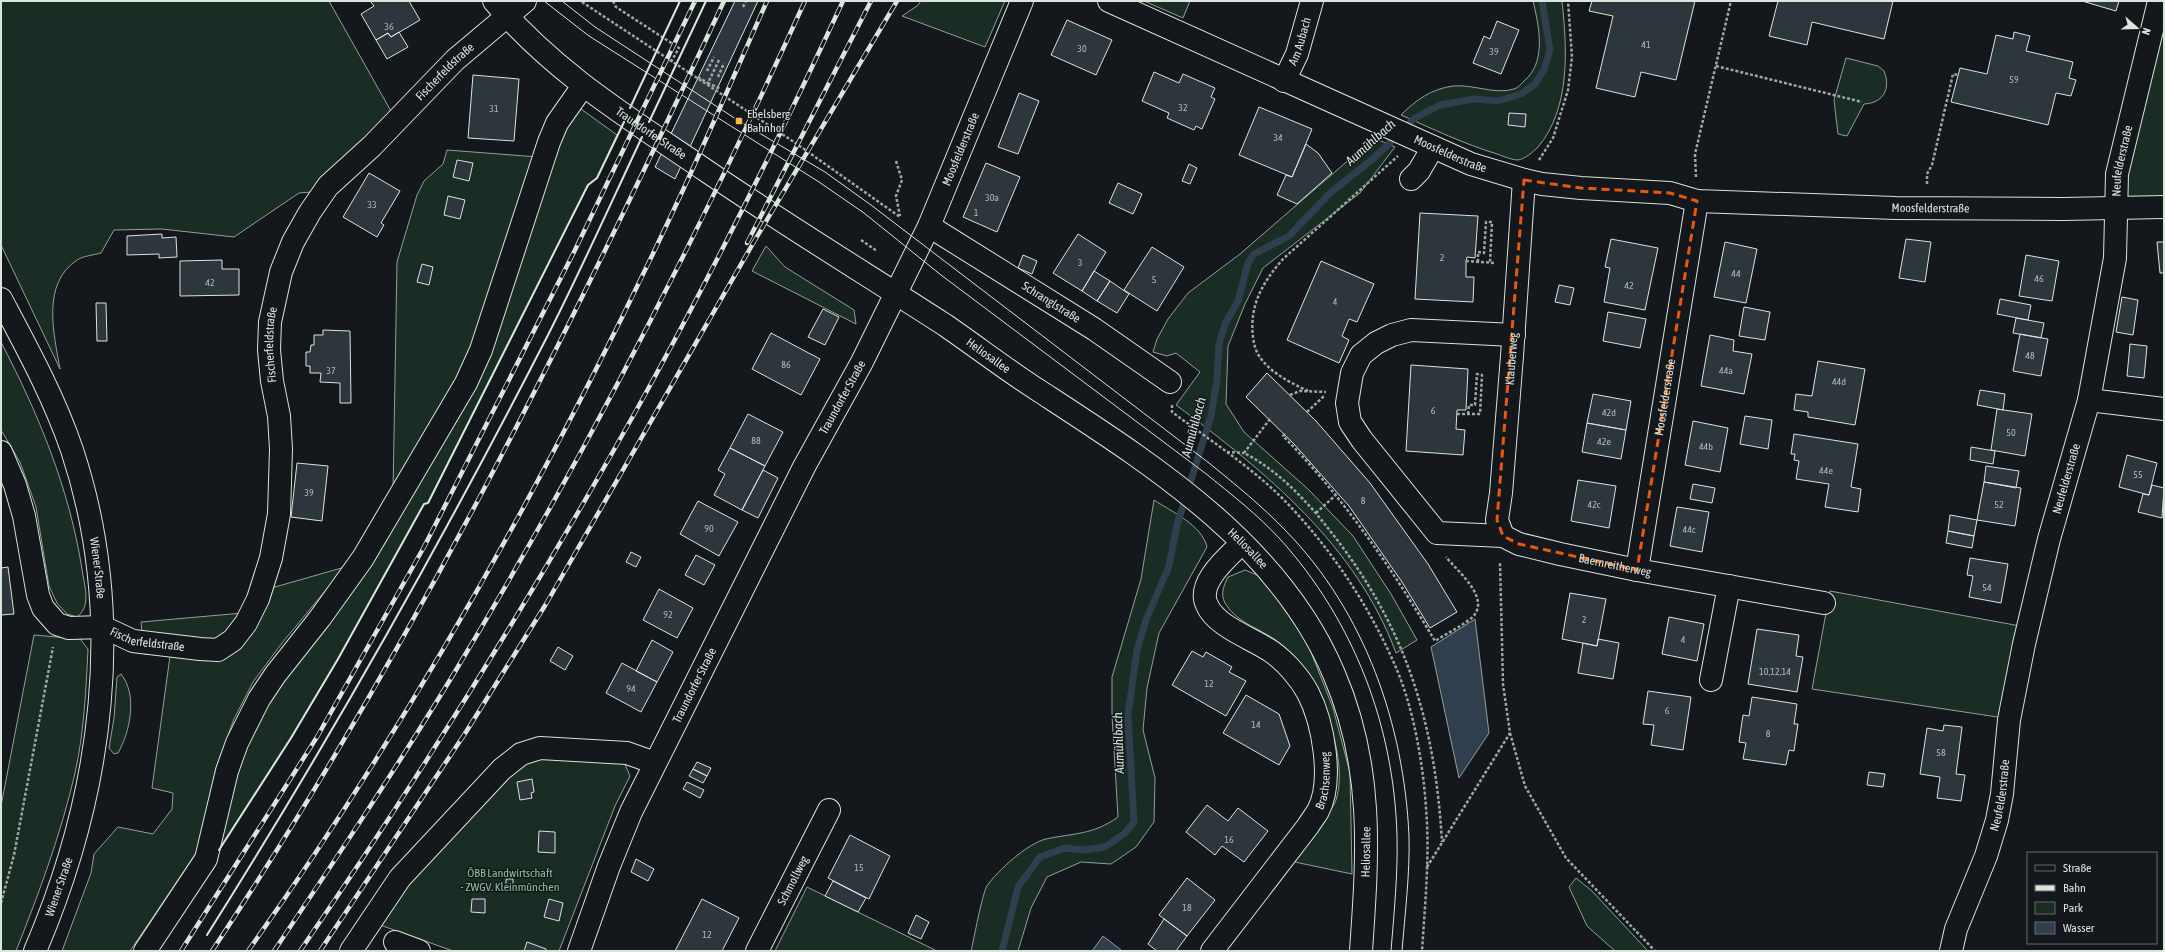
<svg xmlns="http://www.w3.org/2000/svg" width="2165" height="952" viewBox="0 0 2165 952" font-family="'Asap Condensed',sans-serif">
<rect width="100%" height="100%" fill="#14181c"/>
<path fill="#1a2d24" stroke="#939e99" d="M1 1H329L392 113 312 192 299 193 234 237 162 229 114 230 101 253C94 255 83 256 77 260 41 284 54 334 60 369L1 245Z
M921 1H1005L985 47 902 16 917 6Z
M1144 1H1190L1183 18Z
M1533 1H1562C1567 48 1571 108 1538 147 1533 152 1525 159 1518 160 1512 160 1503 156 1497 154 1464 144 1433 129 1401 115 1416 100 1431 89 1453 86 1473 84 1495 95 1514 89 1518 88 1521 84 1524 81 1547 62 1539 26 1533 1Z
M2164 28V202H2132L2126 195 2127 169Z
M1846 58 1878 66 1884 71C1891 88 1884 103 1864 104L1847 136 1838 134 1834 100Z
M581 109 617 135 597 178 588 185 428 503 424 504 338 659 291 738 220 848 234 779 249 734 279 687 422 476 564 128 573 115Z
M1374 138 1395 147 1360 193 1263 268 1245 304 1228 346 1226 404 1244 432 1309 490 1353 536 1391 594 1417 640 1396 653C1356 545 1266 472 1176 405L1200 372 1176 353 1167 356 1153 352 1157 339 1168 319 1188 293 1240 254Z
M447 150 538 157 480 335 393 494 397 262 417 195 424 181 443 164Z
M766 246 785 267 854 310 856 324 752 271Z
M1 342C39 415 69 488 82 569 84 585 92 606 77 617L67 614 57 603 49 586 36 507 20 462 1 430Z
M1154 500C1172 512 1202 525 1207 547L1159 633 1147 688 1143 730 1155 778 1154 822 1136 847 1111 864 1081 862 1047 877 1031 908 1018 951H971C974 939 982 894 987 886 997 871 1028 843 1046 839 1074 833 1093 835 1118 817L1112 716V677L1141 579Z
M345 567 282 643 253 682 234 719 216 768 197 852 130 951H62L91 873 94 854 118 827 153 834 172 809 173 793 152 788 170 656 144 654 141 622 243 613 268 589Z
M1245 570 1257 575 1270 589 1307 642 1333 708 1350 773 1352 874 1290 861C1299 849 1333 811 1336 800 1350 756 1317 672 1281 644 1263 629 1237 624 1225 603 1220 594 1224 585 1228 577Z
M1830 591 2020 626 2004 718 1812 689Z
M34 635 80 639 88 649C86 690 84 733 75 773 61 834 39 893 16 951H1V806Z
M121 674C138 695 130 732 118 753L114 754 109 748 114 718 117 677Z
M540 754 624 762 630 776 615 806 559 951H453L380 925 400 895 507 773Z
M1576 878 1592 891 1648 951H1615L1587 926 1569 887Z
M807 887 937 951H775Z"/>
<path fill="#2f3f4d" stroke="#939e99" d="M1475 619 1489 733 1459 778 1431 647Z
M1103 936 1121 950 1120 951H1092Z"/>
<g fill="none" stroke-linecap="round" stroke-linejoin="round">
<path stroke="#2f3f4d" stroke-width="7" d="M1002 951 1018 887 1040 857 1065 848 1084 850 1105 847 1125 833 1134 822 1128 715 1137 650 1146 620 1169 566 1177 525 1211 416 1217 380 1219 344 1225 324 1238 301 1248 263 1254 254 1289 236 1330 193 1374 158 1415 118 1440 105 1474 99 1498 101 1521 94 1535 84 1544 70 1550 50 1542 1"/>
</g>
<path fill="#2c363c" stroke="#d8e6dc" d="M370 1H409L420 20 391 37 388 33 376 40 361 14 374 6Z
M735 1H758L675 179 655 167Z
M1592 1H1695L1676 80 1641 72 1635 97 1596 88 1613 16 1589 11Z
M1778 1H1893L1884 39 1812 22 1807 45 1769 36Z
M2082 1H2119L2116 11Z
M1067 20 1112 40 1096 75 1051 55Z
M1497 21 1519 30 1501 74 1473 63 1484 36 1490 39Z
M399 32 408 47 387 59 376 40 388 33 391 37Z
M2014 32 2030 36 2026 51 2073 62 2069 78 2076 80 2071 96 2056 93 2048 125 1951 102 1960 68 1987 74 1996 35 2013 39Z
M1154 72 1179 83 1183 74 1215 88 1211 97 1215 99 1202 129 1196 126 1194 130 1167 118 1169 113 1142 101Z
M473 75 519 79 514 141 468 138Z
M1019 93 1039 101 1018 154 998 147Z
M1259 107 1312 129 1292 177 1239 155Z
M1509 113 1526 114 1525 127 1508 125Z
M1306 144 1318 153 1332 173 1297 204 1277 195 1286 175 1292 177Z
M457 160 473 163 469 181 453 177Z
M986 163 1020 177 997 232 963 217Z
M1189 164 1197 168 1190 184 1182 181Z
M369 173 400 191 381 223 384 225 377 237 343 217Z
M1118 183 1142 194 1133 214 1109 203Z
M448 196 465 200 460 219 444 215Z
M1420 213 1478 216 1475 258 1467 257 1466 261V277H1474L1473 302 1415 299Z
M162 234V238L176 237 177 257 159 258V254L127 255V236Z
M1078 234 1106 252 1082 291 1053 273Z
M1611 239 1658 248 1645 310 1604 302 1610 268 1605 267Z
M1906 239 1931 242 1925 282 1899 278Z
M1725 242 1757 249 1746 303 1714 297Z
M2157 242H2164V273H2160Z
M1152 247 1184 267 1157 311 1124 290Z
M1023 255 1037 261 1032 274 1018 268Z
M2026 255 2059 261 2052 301 2019 296Z
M222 260V269H239V295L180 296V261Z
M1321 261 1374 284 1357 322 1349 319 1342 336 1349 340 1339 363 1287 340Z
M422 264 433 267 429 285 417 282Z
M1094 271 1110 281 1097 301 1082 291Z
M1110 281 1129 294 1117 313 1097 301Z
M1559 285 1574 288 1570 305 1555 302Z
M2122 297 2138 300 2133 335 2116 332Z
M2000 299 2031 305 2028 320 1997 314Z
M96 303H106L107 341H97Z
M1744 307 1770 312 1765 340 1739 336Z
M823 309 839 317 825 345 808 337Z
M1608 312 1646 319 1640 348 1603 341Z
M2016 318 2044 323 2041 338 2013 333Z
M323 330 350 331 351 403H340V383L320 382 321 373H310V366H306V352H310L311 345H314V335H323Z
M771 333 820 359 801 395 752 369Z
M2020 334 2048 339 2041 376 2013 371Z
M1710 335 1734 340 1733 351 1752 354 1744 394 1701 386Z
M2130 344 2147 346 2144 378 2127 376Z
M1818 361 1865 369 1855 425 1808 417V412L1794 410 1796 394 1812 396Z
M1411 365 1468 369 1466 410H1457L1456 429 1465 430 1463 455 1406 451Z
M1267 373 1316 421 1370 483 1428 564 1457 612 1430 628 1402 582 1349 506 1294 444 1246 397Z
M1980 390 2005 394 2003 410 1977 405Z
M1593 394 1631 401 1626 430 1587 423Z
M1997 409 2032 414 2025 456 1991 450Z
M748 414 783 432 765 466 730 448Z
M1745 416 1772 420 1768 449 1740 444Z
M1693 421 1728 428 1720 472 1685 465Z
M1587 423 1626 430 1621 459 1582 452Z
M1794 434 1858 444 1851 487 1861 489 1858 512 1825 507 1829 484 1796 479 1799 461 1794 460 1795 454H1791Z
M1971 447 1995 451 1993 464 1970 460Z
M730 448 765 466 742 510 714 495 725 474 718 470Z
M2127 455 2157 463 2149 495 2119 487Z
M297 463 328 466 322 521 291 517Z
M1986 466 2019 471 2016 488 1984 482Z
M763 470 778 478 758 518 742 510Z
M1578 480 1616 486 1609 528 1571 521Z
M1984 482 2021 488 2015 526 1977 520Z
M1693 484 1715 488 1712 503 1690 499Z
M2152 485 2164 488 2162 518 2138 512 2143 494 2149 495Z
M698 501 738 522 719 556 680 534Z
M1677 507 1709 512 1702 552 1670 546Z
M1950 515 1977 520 1974 536 1948 531Z
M1948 531 1974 536 1972 548 1946 543Z
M631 552 641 557 636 567 626 562Z
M696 555 715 565 704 585 685 575Z
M1970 558 2008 564 2001 603 1969 597 1973 576 1967 575Z
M8 567 14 614 1 615V568Z
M659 589 693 608 677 638 643 620Z
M1570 593 1606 599 1597 646 1562 639Z
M1669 617 1704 624 1697 661 1662 654Z
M1757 629 1799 635 1796 656 1803 657 1797 692 1748 684Z
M1598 639 1619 643 1613 679 1578 673 1583 643 1597 646Z
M652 640 673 652 657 682 636 671Z
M558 647 573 656 565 670 550 661Z
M1192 651 1203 657 1206 652 1232 667 1229 672 1246 681 1226 716 1172 685Z
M622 663 657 682 641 712 606 693Z
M1648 691 1691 697 1683 750 1651 745 1654 725 1643 724Z
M1246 695 1279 714 1290 746 1279 765 1223 733Z
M1752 697 1797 704 1794 724H1798L1794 751 1789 750 1786 765 1743 759 1746 743 1739 742 1743 715 1749 716Z
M1944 725 1962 727 1956 774 1965 775 1961 801 1937 798 1940 777 1920 774 1927 728 1943 731Z
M697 762 711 768 707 776 693 769Z
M693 769 707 776 703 783 689 776Z
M1869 772 1885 774 1883 787 1867 785Z
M532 779 534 792 531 793 532 798 520 800 517 782Z
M687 782 704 790 700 798 683 789Z
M1207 805 1228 821 1238 808 1268 831 1244 862 1222 846 1215 855 1186 832Z
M539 831 555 832V853L538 852Z
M850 835 890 856 869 899 828 878Z
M636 859 654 869 648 881 631 872Z
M1187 878 1215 900 1187 936 1159 915Z
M506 879H513V888H506Z
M833 881 866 898 858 912 825 896Z
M472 899H485V913L471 912Z
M549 899 563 903 559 921 544 917Z
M702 899 739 918 722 951H675Z
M916 915 929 922 921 939 908 933Z
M1164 919 1187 936 1176 951H1157L1148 944Z
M527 942 546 949V951H524Z"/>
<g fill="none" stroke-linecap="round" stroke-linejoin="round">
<g stroke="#d8e6dc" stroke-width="24">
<g id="minor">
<path id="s1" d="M494 1C553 72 632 120 708 172 786 225 866 274 945 325 977 347 1008 371 1041 392 1153 465 1280 545 1334 674 1374 767 1368 852 1361 951"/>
<path id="s2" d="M1109 1 1471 164 1524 180 1542 184 1581 188 1670 193 1697 201 1895 208 2063 209 2164 207"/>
<path id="s3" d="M1284 81 1297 54 1312 1"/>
<path d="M1411 179 1419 171 1433 147"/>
<path id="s4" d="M929 226 1094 329 1170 382"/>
<path id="s5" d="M1514 335 1411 330 1392 335 1376 343 1361 355 1352 373 1347 403 1350 422 1362 440 1437 533 1503 536 1519 544 1560 554 1637 570 1824 603"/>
<path d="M2089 400 2164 409"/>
<path id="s6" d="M1 452 15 485 24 516 38 595 43 608 57 624 69 628 103 627 133 641 200 649 218 650 233 640 246 623 258 599 271 558 279 514 281 449 279 416 272 381 269 350 270 322 281 272 293 242 310 212 328 186 372 146 455 60 525 1"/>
<path id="s7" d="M1503 536 1497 520 1501 493 1512 356 1524 180"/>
<path id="s8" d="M1637 570 1697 201"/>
<path d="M1711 680 1729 586"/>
<path d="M395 942 419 951"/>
<path d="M145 951 206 859 227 771 237 743 259 699 275 675 320 618 363 558 466 383 481 350 549 142 557 123 583 86"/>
<path d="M351 951 400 878 502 769 521 754 540 748 627 753 655 763"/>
<path id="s9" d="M579 951 609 866 631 812 804 467 862 362 929 226 1022 1"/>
<path id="s10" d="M757 951 829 810"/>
<path id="s11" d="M1212 951 1308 826C1311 821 1315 816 1318 811 1334 781 1323 722 1308 693 1300 678 1286 662 1272 652 1254 639 1216 627 1207 605 1196 583 1228 557 1242 543"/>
<path id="s12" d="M1951 951 1956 929 1986 856 1997 820 2002 794 2009 720 2024 644 2049 539 2089 400 2115 258 2117 174 2159 1"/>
</g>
</g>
<g stroke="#d8e6dc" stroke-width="24">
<g id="major">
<path id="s13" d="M1 299C27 348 54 397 72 450 127 616 103 793 35 951"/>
</g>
</g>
<path stroke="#9da8a2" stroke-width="2.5" stroke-dasharray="3 2" stroke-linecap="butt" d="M613 1 616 7 679 48 671 62
M582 2 794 142 900 217
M743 7 746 1
M719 60 708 83 721 89
M1716 66 1862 102
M707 71 714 57
M698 77 708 83
M718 77 724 63
M1539 160 1553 138 1568 90 1572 57 1568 1
M896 161 902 180 896 196 900 216
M1696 177 1695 154 1731 1
M1927 184V174L1932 165 1953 74 1958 75
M861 240 877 251
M1466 261 1495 263
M1478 262V252L1484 253 1486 222H1492L1490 262
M1308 391C1291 383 1273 374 1262 360 1256 353 1254 345 1253 337 1249 305 1263 282 1283 259L1398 156
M1290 395 1300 391 1326 392
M1172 405V412C1211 441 1253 468 1287 503 1331 549 1368 604 1394 663 1413 705 1423 762 1426 808 1430 856 1425 903 1422 951
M1307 412 1324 396
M1457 414H1482
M1468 414 1469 405H1475L1477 374 1482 375 1480 414
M1270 419 1244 453C1279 471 1307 501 1331 532 1406 627 1435 722 1442 842
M1285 434 1283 436C1343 497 1391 567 1435 641 1446 634 1458 628 1469 620 1495 601 1458 572 1446 557
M1227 452 1244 453
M1316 513 1338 493
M1510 733 1525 786 1566 858 1655 951
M1427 867 1510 733 1503 684 1500 562
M1 903 14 855 53 647"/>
<use href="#minor" stroke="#14181c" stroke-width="22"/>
<use href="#major" stroke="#14181c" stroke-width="22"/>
<path stroke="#d8e6dc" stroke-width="1" d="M544 1 589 36 819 182 864 213 941 275 1205 473C1231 494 1258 515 1280 539 1354 621 1394 726 1397 836 1398 874 1394 913 1391 951
M562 1 595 27 739 121 825 172 871 205 1209 463C1236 485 1262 506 1286 531 1365 612 1404 725 1409 836 1410 874 1405 913 1402 951"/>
<g stroke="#d8e6dc" stroke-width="4.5">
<path id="rail" d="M747 243 871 1
M181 951 317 737 424 547 575 250 695 1
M212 951C411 651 572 327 724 1
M248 951C417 713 560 455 683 190 712 127 739 64 767 1
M274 951C335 860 396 769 453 675 584 458 700 232 805 1
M300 951C421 775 533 595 637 409 711 276 779 139 843 1
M320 951 466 732 546 604 755 240 897 1"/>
</g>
<use href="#rail" stroke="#14181c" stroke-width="3" stroke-dasharray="9" stroke-linecap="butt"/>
<path stroke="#d8e6dc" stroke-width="2" d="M630 108 680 1
M649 122 706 1
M219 850 291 738 338 659 424 504 428 503 588 185 597 178 624 122
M207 935C330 740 443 540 548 335 581 270 611 203 642 137"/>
</g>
<path fill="none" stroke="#e8590c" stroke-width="3" stroke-dasharray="8 5" stroke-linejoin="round" d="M1524 180 1581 188 1670 193 1697 201 1637 570 1519 544 1503 536 1497 520Z"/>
<rect fill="#ffb74d" stroke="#14181c" stroke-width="1.5" x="735" y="117" width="8" height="8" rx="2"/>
<g text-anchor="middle" stroke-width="3" stroke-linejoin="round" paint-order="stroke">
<g font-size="10" fill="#adbab4">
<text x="389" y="30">36</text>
<text x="1646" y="48">41</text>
<text x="1082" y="52">30</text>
<text x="1494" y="55">39</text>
<text x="2014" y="83">59</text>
<text x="1183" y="111">32</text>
<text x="494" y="112">31</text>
<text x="1278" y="141">34</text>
<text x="992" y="201">30a</text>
<text x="372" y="208">33</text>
<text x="976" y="216">1</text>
<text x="1442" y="261">2</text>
<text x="1080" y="266">3</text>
<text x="1736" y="277">44</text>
<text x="2039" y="282">46</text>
<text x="1154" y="283">5</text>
<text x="210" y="286">42</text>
<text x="1629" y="289">42</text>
<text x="1335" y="305">4</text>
<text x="2030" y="359">48</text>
<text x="786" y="368">86</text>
<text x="331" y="374">37</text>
<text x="1726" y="374">44a</text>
<text x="1839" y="385">44d</text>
<text x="1433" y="414">6</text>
<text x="1609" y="416">42d</text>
<text x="2011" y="436">50</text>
<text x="756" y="444">88</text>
<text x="1604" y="445">42e</text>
<text x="1706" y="450">44b</text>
<text x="1826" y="474">44e</text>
<text x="2138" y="478">55</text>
<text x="309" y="496">39</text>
<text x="1363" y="504">8</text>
<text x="1594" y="508">42c</text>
<text x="1999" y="508">52</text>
<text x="709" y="532">90</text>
<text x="1689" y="533">44c</text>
<text x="1987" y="591">54</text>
<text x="668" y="618">92</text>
<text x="1584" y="623">2</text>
<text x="1683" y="643">4</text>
<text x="1775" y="675">10,12,14</text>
<text x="1209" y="687">12</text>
<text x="631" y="692">94</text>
<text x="1667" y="714">6</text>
<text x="1256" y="728">14</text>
<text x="1768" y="737">8</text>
<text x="1941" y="756">58</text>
<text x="1229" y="843">16</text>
<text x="859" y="871">15</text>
<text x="1187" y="911">18</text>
<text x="707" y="938">12</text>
</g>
<g font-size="12" fill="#d8e6dc" stroke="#14181c">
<text dy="4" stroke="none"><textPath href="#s3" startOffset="43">Am Aubach</textPath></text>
<text dy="4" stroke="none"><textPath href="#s6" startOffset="1009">Fischerfeldstraße</textPath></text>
<text dy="4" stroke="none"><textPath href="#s1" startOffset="206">Traundorfer Straße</textPath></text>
<text dy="4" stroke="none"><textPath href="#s9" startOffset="889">Moosfelderstraße</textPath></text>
<text dy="4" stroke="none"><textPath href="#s2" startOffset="374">Moosfelderstraße</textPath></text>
<text dy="4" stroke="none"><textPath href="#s12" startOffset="812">Neufelderstraße</textPath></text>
<text dy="4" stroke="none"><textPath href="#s2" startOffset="861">Moosfelderstraße</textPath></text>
<text dy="4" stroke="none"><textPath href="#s4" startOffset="144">Schranglstraße</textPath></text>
<text dy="4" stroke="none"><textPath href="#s6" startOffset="673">Fischerfeldstraße</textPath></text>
<text dy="4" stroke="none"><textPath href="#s1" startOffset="610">Heliosallee</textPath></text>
<text dy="4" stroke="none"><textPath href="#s7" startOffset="179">Klauberweg</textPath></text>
<text dy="4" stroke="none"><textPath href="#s9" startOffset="614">Traundorfer Straße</textPath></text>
<text dy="4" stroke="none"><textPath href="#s8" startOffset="175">Moosfelderstraße</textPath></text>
<text dy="4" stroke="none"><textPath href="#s12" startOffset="488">Neufelderstraße</textPath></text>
<text dy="4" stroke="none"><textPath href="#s1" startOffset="934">Heliosallee</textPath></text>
<text dy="4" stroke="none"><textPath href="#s5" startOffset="553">Baernreitherweg</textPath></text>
<text dy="4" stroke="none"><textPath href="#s13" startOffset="288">Wiener Straße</textPath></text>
<text dy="4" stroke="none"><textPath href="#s6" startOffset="277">Fischerfeldstraße</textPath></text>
<text dy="4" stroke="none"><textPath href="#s9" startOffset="290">Traundorfer Straße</textPath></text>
<text dy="4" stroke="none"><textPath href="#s11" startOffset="207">Brachsenweg</textPath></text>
<text dy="4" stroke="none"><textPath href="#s12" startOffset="164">Neufelderstraße</textPath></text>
<text transform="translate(1366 852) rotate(-89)" y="4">Heliosallee</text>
<text dy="4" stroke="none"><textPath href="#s10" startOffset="79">Schmollweg</textPath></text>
<text transform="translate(59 887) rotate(-71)" y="4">Wiener Straße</text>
</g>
<g font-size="12" fill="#d8e6dc" stroke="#14181c" text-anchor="start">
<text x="747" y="118">Ebelsberg<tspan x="747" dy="14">Bahnhof</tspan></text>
</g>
<g font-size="12" fill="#8ac095" stroke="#14181c">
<text x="510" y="877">ÖBB Landwirtschaft<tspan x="510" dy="14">- ZWGV. Kleinmünchen</tspan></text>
</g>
<g font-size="13" font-style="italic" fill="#d8e6dc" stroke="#14181c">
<text transform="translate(1370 142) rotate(-42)" y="5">Aumühlbach</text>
<text transform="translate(1193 427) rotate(-75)" y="5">Aumühlbach</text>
<text transform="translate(1118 743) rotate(-92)" y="5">Aumühlbach</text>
</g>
</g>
<rect width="2165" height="952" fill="none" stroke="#d8e6dc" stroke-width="4"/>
<rect x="2027" y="852" width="130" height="92" fill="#14181c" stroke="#626a69"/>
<rect x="2035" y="865" width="20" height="6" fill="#14181c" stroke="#626a69"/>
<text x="2063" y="872" font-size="12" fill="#d8e6dc">Straße</text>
<rect x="2035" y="885" width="20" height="6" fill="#d8e6dc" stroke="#626a69"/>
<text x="2063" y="892" font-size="12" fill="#d8e6dc">Bahn</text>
<rect x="2035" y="902" width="20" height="12" fill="#1a2d24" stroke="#626a69"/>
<text x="2063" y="912" font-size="12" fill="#d8e6dc">Park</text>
<rect x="2035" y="922" width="20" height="12" fill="#2f3f4d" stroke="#626a69"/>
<text x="2063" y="932" font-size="12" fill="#d8e6dc">Wasser</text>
<g transform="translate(2137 28) rotate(110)" stroke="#14181c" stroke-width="3" paint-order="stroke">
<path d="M0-3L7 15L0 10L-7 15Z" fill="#d8e6dc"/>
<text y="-6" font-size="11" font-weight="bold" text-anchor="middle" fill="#d8e6dc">N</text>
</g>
</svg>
